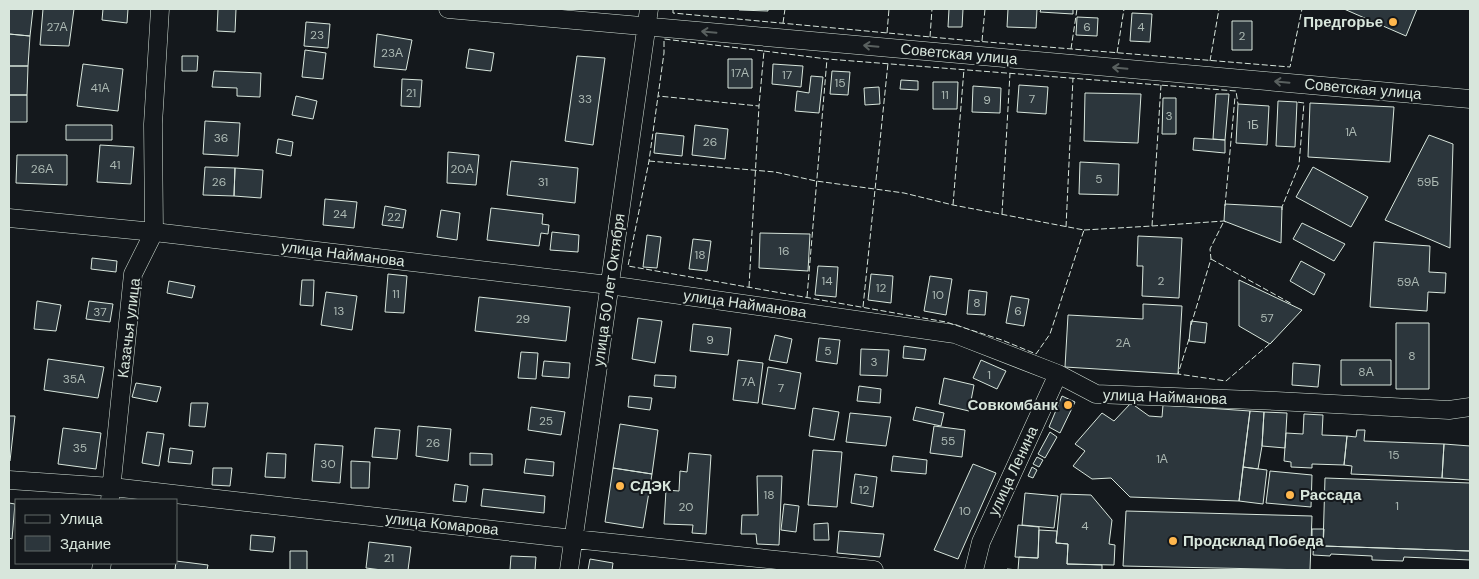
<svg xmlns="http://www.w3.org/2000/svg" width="1479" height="579" viewBox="0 0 1479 579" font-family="'DM Sans',sans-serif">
<rect width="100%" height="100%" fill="#14181c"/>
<path fill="#2c363c" stroke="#d8e6dc" d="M9 9H33L30 36 9 34Z
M43 9H74L69 46 40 45Z
M103 9H128L127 23 102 20Z
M218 9H236L235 32 217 31Z
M739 9H768V11L739 10Z
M949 9H963L962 27H948Z
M1008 9H1037L1036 28 1007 27Z
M1041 9H1073V14L1040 12Z
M1344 9H1417L1406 36Z
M1132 13 1152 14 1150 42 1130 41Z
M1077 17 1098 18 1097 36 1076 35Z
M1232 21H1252V50H1232Z
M306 22 330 24 328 48 304 46Z
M9 34 30 36 28 66H9Z
M377 34 412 40 406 70 374 67Z
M469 49 494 53 491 71 466 68Z
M305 50 326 53 323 79 302 77Z
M182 56H198L197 71H182Z
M577 56 605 58 593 145 565 141Z
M728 59H752V88H728Z
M83 64 123 69 118 111 77 106Z
M773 64 803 66 801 87 772 84Z
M9 66H28L27 95H9Z
M214 71 261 73 260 97 237 96V88L212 87Z
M832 71 850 72 848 95 830 94Z
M811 76 823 77 819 113 795 111 797 91 809 93Z
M402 79 422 80 420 107 401 106Z
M901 80 918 81V90L900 89Z
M933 82H958L957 109H933Z
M1019 85 1048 87 1046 114 1017 112Z
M973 86 1001 88 1000 113 972 112Z
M879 87 880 104 865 105 864 88Z
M1085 93 1141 94 1138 143 1084 141Z
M1216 94H1229L1225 140 1213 139Z
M9 95H27V122H9Z
M296 96 317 101 313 119 292 115Z
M1163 98H1176V134H1162Z
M1278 101 1297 102 1295 147 1276 146Z
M1310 103 1394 107 1390 162 1308 157Z
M1238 104 1269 106 1267 145 1236 143Z
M205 121 240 123 238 156 203 154Z
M66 125H112V140H66Z
M695 125 728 129 725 159 692 155Z
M656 133 684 136 682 156 654 153Z
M1429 135 1453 144 1450 248 1385 220Z
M1194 138 1225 140V153L1193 150Z
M278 139 293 142 291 156 276 153Z
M100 145 134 147 131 184 97 182Z
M448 152 479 155 476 185 447 183Z
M17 155H67V185L16 183Z
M511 161 578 168 575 203 507 195Z
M1080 162 1119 164 1118 195 1079 194Z
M205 167 235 168 234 196 203 195Z
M1313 167 1368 197 1351 227 1296 197Z
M235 168 263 170 261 198 234 196Z
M325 199 357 202 354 228 323 225Z
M1225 204 1282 207 1281 243 1224 221Z
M385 206 406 210 403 228 382 225Z
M491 208 543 214 542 224 549 225 548 234 541 233 539 246 487 240Z
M441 210 460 213 457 240 437 237Z
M1302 223 1345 244 1334 261 1293 239Z
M552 232 579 235 578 252 550 250Z
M760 233 810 234 808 271 759 268Z
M647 235 661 237 657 268 643 267Z
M1138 236 1182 238 1179 298 1142 296 1143 266H1137Z
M693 239 711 241 707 271 689 269Z
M1374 242 1430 246 1429 272 1446 273 1445 293 1428 292 1427 311 1370 307Z
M92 258 117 261 116 272 91 269Z
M1301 261 1325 274 1314 295 1290 281Z
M818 266 838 267 836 297 815 295Z
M388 274 407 276 404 313 385 312Z
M871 274 893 276 891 303 868 300Z
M930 276 952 279 946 315 924 311Z
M302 280H314L313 306 300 305Z
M1239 280 1302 310 1270 344 1239 326Z
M169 281 195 286 192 298 167 293Z
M969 290 987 292 985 315 967 314Z
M326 292 357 296 352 330 321 325Z
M1011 296 1029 299 1024 326 1006 323Z
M479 297 570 307 566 341 475 331Z
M37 301 61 305 56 331 34 329Z
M89 301 113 304 110 322 86 319Z
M1143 304 1182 306 1178 374 1065 367 1068 315 1143 319Z
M638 318 662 321 655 363 632 359Z
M1191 321 1207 323 1205 343 1189 341Z
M1396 323H1429V389H1396Z
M693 324 731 328 728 355 690 351Z
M775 335 792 339 787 363 769 360Z
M819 338 840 340 837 364 816 361Z
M904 346 926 349 924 360 903 358Z
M861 349 889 350 887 376 860 375Z
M521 352 538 353 536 379 518 378Z
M48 359 104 367 98 398 44 390Z
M738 360 763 363 758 403 733 400Z
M981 360 1006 371 997 389 973 378Z
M1341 360H1391V385H1341Z
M544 361 570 363 569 378 542 376Z
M1293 363 1320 365 1318 387 1292 385Z
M768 367 801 373 795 409 762 404Z
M655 375 676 376 675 388 654 386Z
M944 378 974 385 969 411 939 404Z
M136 383 161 387 157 402 132 397Z
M859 386 881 389 880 403 857 401Z
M629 396 652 398 650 410 628 407Z
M1062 396 1075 402 1060 433 1049 427Z
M191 403H208L205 427 189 426Z
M1131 403 1149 416 1162 417 1163 405 1250 411 1239 501 1130 497 1111 478 1092 479 1073 466 1085 451 1075 444 1102 413 1114 421Z
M531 407 565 412 561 435 528 430Z
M916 407 944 413 941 426 913 420Z
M813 408 839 412 834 440 809 436Z
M1250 411 1264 412 1262 446 1258 469 1243 467Z
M1264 412 1287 413 1285 448 1262 446Z
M850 413 891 417 886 446 846 442Z
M1304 414 1323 415 1322 435 1347 436 1344 465 1312 464V468L1291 467V462L1284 461 1286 433 1303 434Z
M9 416H15L10 461H9Z
M620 424 658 430 652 474 613 468Z
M418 426 451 429 448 461 416 456Z
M934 426 965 430 962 457 930 453Z
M63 428 101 433 96 469 58 464Z
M375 428 400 430 397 459 372 457Z
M1357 430H1365L1364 441 1444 444 1442 478 1351 474 1352 466 1344 465 1347 436 1356 437Z
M147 432 164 434 159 466 142 463Z
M1050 432 1057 437 1045 458 1038 454Z
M315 444 343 446 340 483 312 481Z
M1444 444 1470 446V480L1442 478Z
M170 448 193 451 191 464 168 462Z
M813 450 842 452 837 507 808 505Z
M267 453 286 454 285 478 265 477Z
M470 453 492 454V465H470Z
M689 453 711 455 706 534 692 533 693 525 664 524 666 490 679 491 680 471 687 472Z
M893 456 927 460 926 474 891 471Z
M1037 457 1043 460 1039 467 1033 464Z
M526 459 554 462 553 476 524 473Z
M351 461 370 462 369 488H351Z
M973 464 996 473 958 559 934 550Z
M1032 467 1037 470 1033 478 1028 476Z
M1243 467 1267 470 1263 504 1239 501Z
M213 468H232L230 486 212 485Z
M613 468 652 474 643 528 605 522Z
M1270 471 1312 475 1311 507 1266 503Z
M855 474 877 477 873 507 851 503Z
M757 476H782L779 545 757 544 756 534H741L742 515H758Z
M1325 478 1470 483V551L1323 546Z
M455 484 468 486 466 502 453 501Z
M483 489 545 496 544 513 481 506Z
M1025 493 1058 496 1054 528 1022 525Z
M1061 494 1091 495 1112 520 1109 544 1115 545 1114 565 1067 564 1068 544 1056 543Z
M9 503 15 504 12 539 9 538Z
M784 504 799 506 796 532 781 530Z
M1126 511 1312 516 1310 570 1123 566Z
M828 523 829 540H814V524Z
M1018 525 1039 527 1038 558 1015 557Z
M1312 529H1324L1323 546 1470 551V560L1404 557 1403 561 1372 560V556L1331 554 1330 556 1313 555 1314 539H1312Z
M1039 530 1057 531 1056 543 1068 544 1067 564 1102 565V570H1007V569L1018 570 1019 557 1038 558Z
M839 531 884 534 880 557 837 553Z
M251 535 275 537 273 552 250 550Z
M369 542 411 547 408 570H382L366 568Z
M290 551H307V570H290Z
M511 556 536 557 535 570H510Z
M590 559 613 563 612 570H588Z
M176 561 208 565 207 570H175Z"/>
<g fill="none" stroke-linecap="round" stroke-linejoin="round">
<g stroke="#d8e6dc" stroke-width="19">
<path id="street" d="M448 9 1470 99
M9 218 154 232 609 285 955 334 1058 374 1096 394 1276 401 1449 410 1470 407
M9 480 112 487 574 539 874 570
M110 500 133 274 154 232 153 124 160 9
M101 570 102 563
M569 570 649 9
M974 570 981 542 1058 374"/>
</g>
<use href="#street" stroke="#14181c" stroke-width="18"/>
<path stroke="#d8e6dc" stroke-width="1" stroke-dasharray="6 2.5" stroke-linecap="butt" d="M673 9V13L963 40 1290 67 1302 9
M783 23 785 9
M887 33 889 9
M930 37 932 9
M982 41 985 9
M1071 49 1077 9
M764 51 827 59 1236 91 1238 104
M1117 53 1124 9
M1210 61 1219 9
M649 161 775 172 816 181 904 193 953 205 1084 230 1050 334 1036 354 1002 340 946 322 628 266 649 161 664 53V39L764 51 759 106 658 96
M953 205 964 69
M1225 206 1235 97
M1282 210V207L1299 165 1304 103 1297 102
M1002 214 1010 73
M1152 226 1224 221
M1066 227 1073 78
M1084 230 1152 226 1161 85
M1211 259 1292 304
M749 287 759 106
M807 297 827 59
M863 307 888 63
M1191 325 1211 259 1210 249 1224 221 1226 222
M1189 339 1178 374 1226 381 1273 341"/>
</g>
<defs><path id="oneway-shaft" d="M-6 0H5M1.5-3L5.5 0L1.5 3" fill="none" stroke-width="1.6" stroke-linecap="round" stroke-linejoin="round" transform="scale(1.25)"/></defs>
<g stroke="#59605f">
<use href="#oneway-shaft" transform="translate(709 32) rotate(-175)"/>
<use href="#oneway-shaft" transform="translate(871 46) rotate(-175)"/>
<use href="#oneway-shaft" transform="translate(1120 68) rotate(-175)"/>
<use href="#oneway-shaft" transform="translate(1282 82) rotate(-175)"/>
</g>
<g fill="#ffb74d" stroke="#14181c" stroke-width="2">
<circle cx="1393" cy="22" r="5"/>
<circle cx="1068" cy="405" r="5"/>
<circle cx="620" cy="486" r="5"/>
<circle cx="1290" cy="495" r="5"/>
<circle cx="1173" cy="541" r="5"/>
</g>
<g text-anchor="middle" stroke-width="4" stroke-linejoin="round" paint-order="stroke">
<g font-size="12" fill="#adbab4">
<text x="57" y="31">27А</text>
<text x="1087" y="31">6</text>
<text x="1141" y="31">4</text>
<text x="317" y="39">23</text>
<text x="1242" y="40">2</text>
<text x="392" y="57">23А</text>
<text x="740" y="77">17А</text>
<text x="787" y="79">17</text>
<text x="840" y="87">15</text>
<text x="100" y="92">41А</text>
<text x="411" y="97">21</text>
<text x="945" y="99">11</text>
<text x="585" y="103">33</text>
<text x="1032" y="103">7</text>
<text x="987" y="104">9</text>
<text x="1169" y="120">3</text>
<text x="1253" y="129">1Б</text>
<text x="1351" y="136">1А</text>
<text x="221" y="142">36</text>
<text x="710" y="146">26</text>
<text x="115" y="169">41</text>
<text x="42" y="173">26А</text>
<text x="462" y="173">20А</text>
<text x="1099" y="183">5</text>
<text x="219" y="186">26</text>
<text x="543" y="186">31</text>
<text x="1428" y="186">59Б</text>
<text x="340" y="218">24</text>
<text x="394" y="221">22</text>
<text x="784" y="255">16</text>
<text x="700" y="259">18</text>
<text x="827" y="285">14</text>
<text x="1161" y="285">2</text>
<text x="1408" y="286">59А</text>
<text x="881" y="292">12</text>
<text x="396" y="298">11</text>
<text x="938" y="299">10</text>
<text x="977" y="307">8</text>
<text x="339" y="315">13</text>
<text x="1018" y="315">6</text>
<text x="100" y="316">37</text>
<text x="1267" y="322">57</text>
<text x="523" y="323">29</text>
<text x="710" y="344">9</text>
<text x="1123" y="347">2А</text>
<text x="828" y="355">5</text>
<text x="1412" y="360">8</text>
<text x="874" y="366">3</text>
<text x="1366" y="376">8А</text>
<text x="989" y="379">1</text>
<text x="74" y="383">35А</text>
<text x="748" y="386">7А</text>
<text x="781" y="392">7</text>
<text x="546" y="425">25</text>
<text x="948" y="445">55</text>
<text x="433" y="447">26</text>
<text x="80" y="452">35</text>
<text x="1394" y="459">15</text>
<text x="1162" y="463">1А</text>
<text x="328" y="468">30</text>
<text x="864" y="494">12</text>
<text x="769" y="499">18</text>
<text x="1397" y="510">1</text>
<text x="686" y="511">20</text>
<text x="965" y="515">10</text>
<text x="1085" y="530">4</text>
<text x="389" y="562">21</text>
</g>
<g font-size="15" font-weight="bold" fill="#d8e6dc" stroke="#14181c" text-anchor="start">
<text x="1383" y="27" text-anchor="end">Предгорье</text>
<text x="1058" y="410" text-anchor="end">Совкомбанк</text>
<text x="630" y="491">СДЭК</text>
<text x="1300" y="500">Рассада</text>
<text x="1183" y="546">Продсклад Победа</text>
</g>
<g font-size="15" fill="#d8e6dc" stroke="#14181c">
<text transform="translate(959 54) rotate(5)" y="5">Советская улица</text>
<text transform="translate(1363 89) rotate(5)" y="5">Советская улица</text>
<text transform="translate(343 254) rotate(7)" y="5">улица Найманова</text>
<text transform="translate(609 290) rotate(-82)" y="5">улица 50 лет Октября</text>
<text transform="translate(745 304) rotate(8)" y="5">улица Найманова</text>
<text transform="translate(129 328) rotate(-83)" y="5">Казачья улица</text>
<text transform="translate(1165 397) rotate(2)" y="5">улица Найманова</text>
<text transform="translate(1013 471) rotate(-65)" y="5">улица Ленина</text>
<text transform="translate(442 524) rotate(6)" y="5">улица Комарова</text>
</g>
</g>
<rect width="1479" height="579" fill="none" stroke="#d8e6dc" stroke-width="20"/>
<rect x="15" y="499" width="162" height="65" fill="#14181c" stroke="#626a69"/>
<rect x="25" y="515" width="25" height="8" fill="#14181c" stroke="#626a69"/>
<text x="60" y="524" font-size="15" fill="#d8e6dc">Улица</text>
<rect x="25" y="536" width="25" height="15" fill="#2c363c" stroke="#626a69"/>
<text x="60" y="549" font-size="15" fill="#d8e6dc">Здание</text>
</svg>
